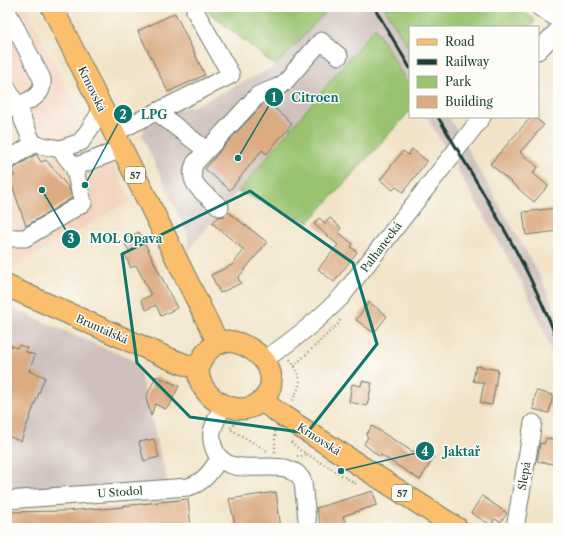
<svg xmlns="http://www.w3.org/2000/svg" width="565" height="535" viewBox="0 0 565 535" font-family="'Libre Caslon Text',serif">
<rect width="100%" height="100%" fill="#fdfcf7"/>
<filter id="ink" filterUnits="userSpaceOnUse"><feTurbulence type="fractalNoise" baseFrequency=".025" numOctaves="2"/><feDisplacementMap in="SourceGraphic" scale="8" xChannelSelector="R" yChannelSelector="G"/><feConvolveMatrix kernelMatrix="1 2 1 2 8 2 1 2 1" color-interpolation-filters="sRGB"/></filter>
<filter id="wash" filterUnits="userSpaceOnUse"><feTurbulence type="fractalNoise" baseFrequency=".012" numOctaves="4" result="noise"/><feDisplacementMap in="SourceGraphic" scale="16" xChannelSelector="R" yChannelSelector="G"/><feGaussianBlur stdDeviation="0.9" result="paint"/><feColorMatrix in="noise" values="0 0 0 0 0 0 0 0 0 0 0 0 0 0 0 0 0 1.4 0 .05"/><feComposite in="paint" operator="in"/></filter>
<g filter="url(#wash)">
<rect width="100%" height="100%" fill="#f1e3c7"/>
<path fill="#f3d4bf" d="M7 7H26L78 112 85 110 131 200 7 271V153L28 141 7 98Z"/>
<path fill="#cfc0bb" d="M330 7H385L410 50V88L374 27 188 251V235L142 136 145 127 171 111 194 106 276 66Z
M427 117H449L539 274 558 316V369L540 321 522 282Z
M7 306 137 362 168 483 58 493 7 491Z"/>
<path fill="#99c370" stroke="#5c8052" d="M202 7H330L276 66Z
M384 7H518L535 20 531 27H410V50Z
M375 27 410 88V111L309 222 238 192Z"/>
<g id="blocks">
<path fill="#dbab82" d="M175 13 205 75 168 92 138 31Z
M267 102 292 123 267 154 262 150 230 190 205 169 224 146 264 103Z
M531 117H534L544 125 520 152 538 167 533 173 548 186 534 202 490 164Z
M412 149 427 161 403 192 396 187 393 190 380 180 403 151 408 155Z
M35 155H37L41 162 46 160 69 188 72 198 26 226 10 179 15 176 11 170Z
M557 208 558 231 526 235 523 212Z
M228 212 267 242 238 278 241 283 220 293 211 275 232 265 244 250 212 223 218 217 224 216Z
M319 218 325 223 330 218 341 228 338 232 353 244 351 247 357 252 334 282 318 269 338 245 314 224Z
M139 232 177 308 161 316 156 305 146 310 141 300 151 295 136 265 131 268 125 255 130 252 125 244 127 243 125 239Z
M369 302 387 316 374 333 356 320Z
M7 344 17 348 19 345 27 348 26 352 35 355 29 371 45 377 21 441 7 436Z
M476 366 498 370 492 405 480 403 484 383 473 381Z
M156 376 179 386 170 405 165 409 155 404 151 416 146 398Z
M362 381 372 383 367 406 349 402 352 384 361 386Z
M536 391 553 395 549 413 533 409Z
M372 426 413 452 417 446 434 457 420 480 381 455 380 457 364 444 368 437 366 435Z
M546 438 556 440 554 446 558 447V465L537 461 540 443 544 444Z
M154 439 159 457 144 461 139 442Z
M373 491 377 505 343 516 347 528H322L316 508Z
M276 492 281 528H236L229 499Z
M482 496 507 513 501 522 495 519 491 525 471 513Z
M188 499 191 528H7V512L66 511 101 508V509L123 507 122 506Z"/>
</g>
</g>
<g filter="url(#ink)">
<use href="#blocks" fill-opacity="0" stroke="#687767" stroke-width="1"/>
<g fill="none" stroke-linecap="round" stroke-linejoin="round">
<g stroke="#687767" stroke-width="19">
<path id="minor" d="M539 7 558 19
M7 11 42 79C44 96 30 100 17 106L7 88
M538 51 558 30
M17 106 33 144
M157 112 206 150
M114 133 231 75 195 11
M60 149 81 142 102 110
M7 161 33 144 60 149 74 167 83 203 25 238H7
M74 167 122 149
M220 207C206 194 185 184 195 163L258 95 278 87 284 83 321 41 339 56
M264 360C292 341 318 321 342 296L482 117
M223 404C220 413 214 423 212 432 211 439 213 447 216 453 234 484 289 450 303 482L308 528
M7 500 188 487C204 483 211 471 220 458
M515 528 533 423"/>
</g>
<g stroke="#687767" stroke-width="23">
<path id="major" d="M52 7 218 343
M7 286 168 358 189 366 199 367
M226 341C249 342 277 363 270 388 268 394 264 400 259 403 241 416 214 405 203 387 191 367 205 346 226 341Z
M262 401 283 416 457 528"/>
</g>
<path stroke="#687767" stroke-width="2" stroke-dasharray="1 3" stroke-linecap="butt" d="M289 360C303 379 303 382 291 402
M294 366 338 324 341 319
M234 424 230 429 269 452
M291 442 300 450 358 485
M275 452V431
M297 456H301L306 454"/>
<use href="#minor" stroke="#fff" stroke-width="17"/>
<use href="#major" stroke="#fabe6d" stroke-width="21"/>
<path stroke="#1f3d34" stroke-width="3" d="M374 7 410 68
M438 117C481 190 528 262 558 342"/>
</g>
</g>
<path fill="none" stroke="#0f766e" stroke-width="3" stroke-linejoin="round" d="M250 191 353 263 377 344 307 433 190 417 137 363 122 254Z"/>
<g text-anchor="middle" stroke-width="3" stroke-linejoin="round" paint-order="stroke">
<g fill="#fdfcf7" stroke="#62766e" stroke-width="1">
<rect x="125" y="167" width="20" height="16" rx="3"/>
<rect x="392" y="485" width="20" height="16" rx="3"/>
</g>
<g font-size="10" font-weight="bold" fill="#1f3d34">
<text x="135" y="179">57</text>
<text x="402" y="497">57</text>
</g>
<g font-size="11" fill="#1f3d34" stroke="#fdfcf7">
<text transform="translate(92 89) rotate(64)" y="4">Krnovská</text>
<text transform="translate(381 247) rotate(-53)" y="4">Palhanecká</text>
<text transform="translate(102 329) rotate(24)" y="4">Bruntálská</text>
<text transform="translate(319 439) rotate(33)" y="4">Krnovská</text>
<text transform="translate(524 476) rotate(-80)" y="4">Slepá</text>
<text transform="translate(120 492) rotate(-4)" y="4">U Stodol</text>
</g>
</g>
<path fill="none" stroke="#0f766e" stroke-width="1.5" d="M238 158L274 97M85 185L123 114M42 190L71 239M341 471L425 451"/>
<g fill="#0f766e" stroke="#fdfcf7" stroke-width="1.5">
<circle cx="238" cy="158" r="4"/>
<circle cx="85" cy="185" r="4"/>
<circle cx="42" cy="190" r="4"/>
<circle cx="341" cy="471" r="4"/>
<circle cx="274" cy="97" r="10"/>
<circle cx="123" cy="114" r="10"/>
<circle cx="71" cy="239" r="10"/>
<circle cx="425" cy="451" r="10"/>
</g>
<g font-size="12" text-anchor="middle" font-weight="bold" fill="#fff">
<text x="274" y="102">1</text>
<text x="123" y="119">2</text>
<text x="71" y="243">3</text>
<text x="425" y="456">4</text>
</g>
<g font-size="12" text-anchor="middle" font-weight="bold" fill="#0f766e" stroke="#fdfcf7" stroke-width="3" stroke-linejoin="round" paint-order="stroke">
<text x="315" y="102">Citroen</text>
<text x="154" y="119">LPG</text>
<text x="126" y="243">MOL Opava</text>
<text x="462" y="456">Jaktař</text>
</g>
<rect width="565" height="535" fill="none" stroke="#fdfcf7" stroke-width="24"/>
<rect x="409" y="26" width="130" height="92" fill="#fdfcf7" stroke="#a4b0a9"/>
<rect x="417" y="39" width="20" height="6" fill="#fabe6d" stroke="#a4b0a9"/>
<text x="445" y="46" font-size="12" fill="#1f3d34">Road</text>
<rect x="417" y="59" width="20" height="6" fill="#1f3d34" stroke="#a4b0a9"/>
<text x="445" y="66" font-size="12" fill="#1f3d34">Railway</text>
<rect x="417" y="76" width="20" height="12" fill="#99c370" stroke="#a4b0a9"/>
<text x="445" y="86" font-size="12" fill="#1f3d34">Park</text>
<rect x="417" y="96" width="20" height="12" fill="#dbab82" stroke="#a4b0a9"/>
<text x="445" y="106" font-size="12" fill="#1f3d34">Building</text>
</svg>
